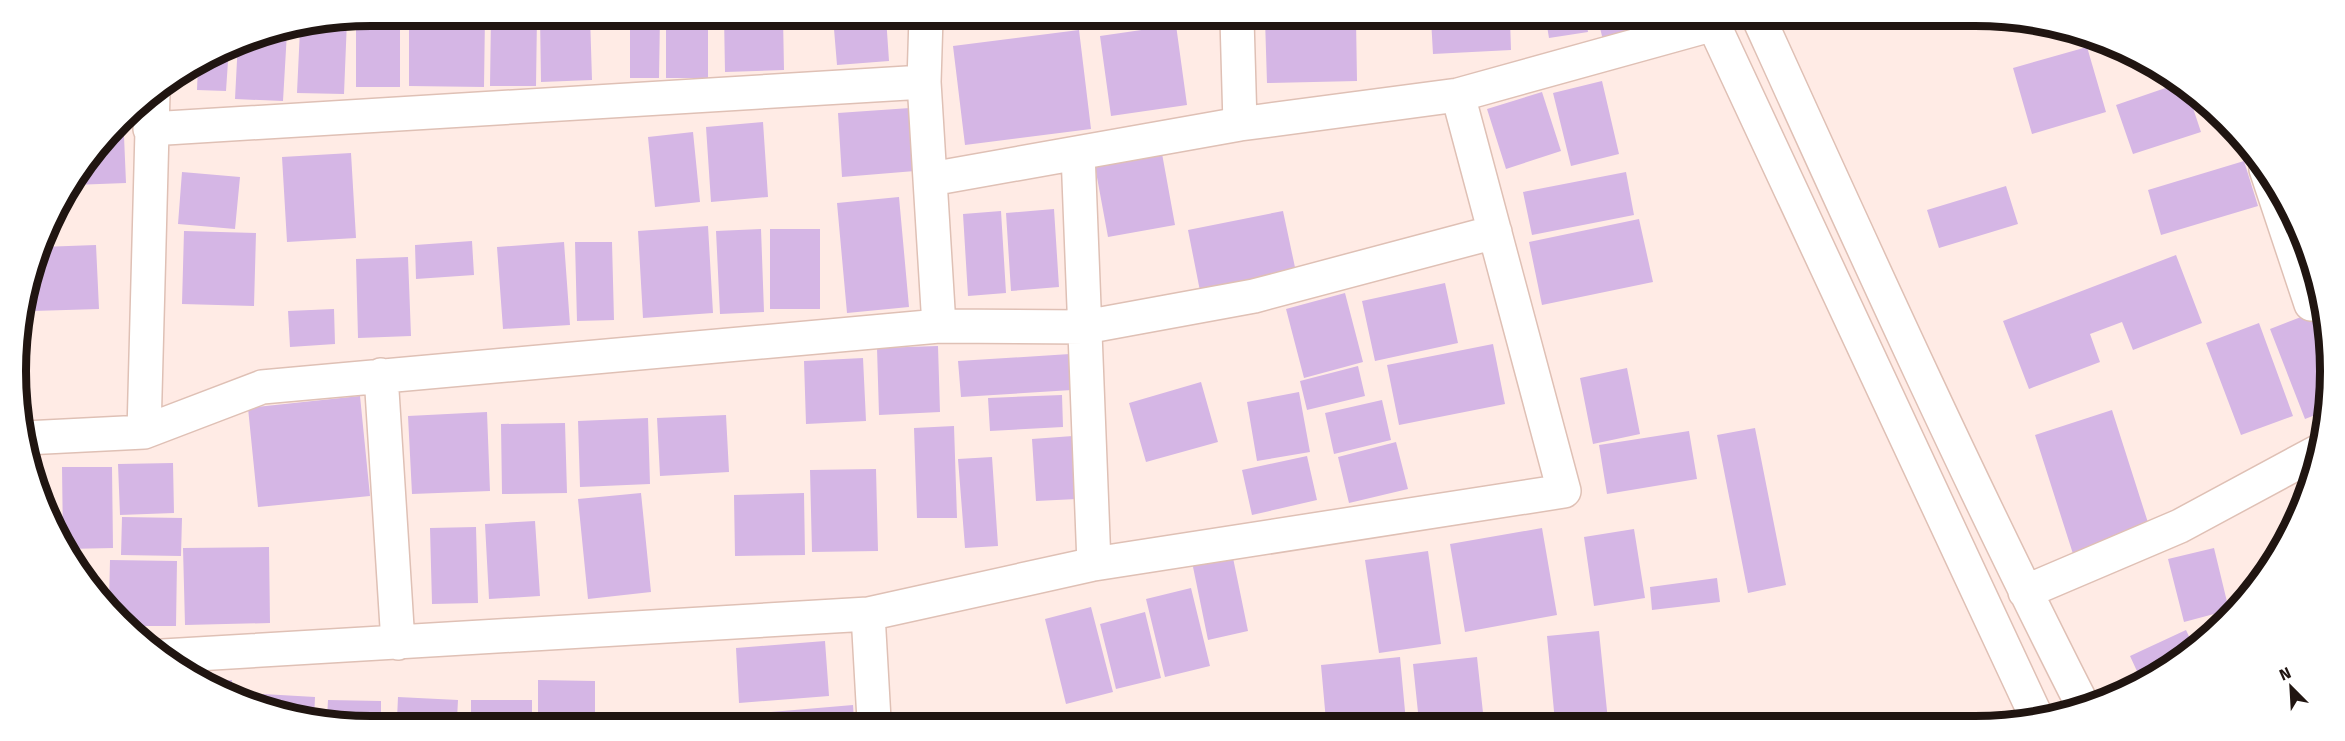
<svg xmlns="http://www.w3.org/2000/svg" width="2345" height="741" viewBox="0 0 2345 741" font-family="'Fira Sans',sans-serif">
<rect width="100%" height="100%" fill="#ffebe5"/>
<path fill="#d5b6e5" d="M370 15H400V87H356V18Z
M409 15H485L484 87 409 86Z
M491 15 537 16 536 86H490Z
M540 16H590L592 80 541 82Z
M630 16H660L659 78H630Z
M666 16H708V78H666Z
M724 16 783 17 784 70 725 72Z
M833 17H886L889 61 837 65Z
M990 18H1053V19L991 27Z
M1265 19H1356L1357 81 1267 83Z
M1431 19 1510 20 1511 50 1433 54Z
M347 20 344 94 297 93 300 29Z
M1546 20H1586L1588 32 1549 38Z
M1598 20H1669L1603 40Z
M1176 25 1187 105 1111 116 1100 36Z
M1079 30 1091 129 965 145 953 46Z
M287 32 283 101 235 99 238 41Z
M229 46 226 91 197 90 198 65Z
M2087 47 2106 112 2032 134 2013 68Z
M1602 81 1619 154 1571 166 1553 93Z
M2180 83 2187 90 2201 132 2133 154 2116 105Z
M1542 92 1561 151 1506 169 1487 109Z
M910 108 915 171 842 177 838 113Z
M130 110 131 129 116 130 117 128Z
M763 122 768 197 711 202 706 127Z
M693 132 700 202 655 207 648 137Z
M124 136 126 183 73 185 110 137Z
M1161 148 1175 225 1108 237 1094 161Z
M351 153 356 238 287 242 282 157Z
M2244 161 2258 206 2161 235 2148 190Z
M182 172 240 177 235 229 178 224Z
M1626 172 1634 215 1532 235 1523 192Z
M2006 186 2018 224 1939 248 1927 210Z
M899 197 909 307 847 313 837 203Z
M1054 209 1059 287 1011 291 1006 213Z
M1001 211 1006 293 968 296 963 214Z
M1283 211 1296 272 1200 291 1188 230Z
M1639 219 1653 282 1542 305 1529 242Z
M708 226 713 313 643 318 638 231Z
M761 229 764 312 720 314 716 231Z
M770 229H820V309H770Z
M184 231 256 233 254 306 182 304Z
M472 241 474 275 416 279 415 245Z
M564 242 570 325 503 329 497 247Z
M575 242H612L614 320 577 321Z
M96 245 99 309 33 311 32 280 41 247Z
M2176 255 2202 323 2133 350 2122 322 2090 334 2100 362 2029 389 2003 321Z
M408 257 411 336 358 338 356 259Z
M1445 283 1458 343 1375 361 1362 301Z
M1345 293 1363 362 1304 378 1286 309Z
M334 309 335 344 290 347 288 311Z
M2314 312 2323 336V412L2305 419 2270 329Z
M2259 323 2293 416 2241 435 2206 343Z
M1493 344 1505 404 1399 425 1387 365Z
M938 346 940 412 879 415 877 348Z
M1070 354 1072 390 961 397 958 361Z
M863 358 866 421 806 424 804 361Z
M1358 366 1365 396 1307 410 1300 381Z
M1627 368 1640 434 1593 444 1580 378Z
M1201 382 1218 442 1146 462 1129 403Z
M1299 392 1310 452 1257 461 1247 402Z
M1062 395 1063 427 990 431 988 398Z
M360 396 370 496 258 507 248 408Z
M1382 400 1391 440 1334 454 1325 413Z
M2112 410 2151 532 2074 557 2035 435Z
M487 412 490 491 412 494 408 416Z
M726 415 729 472 660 476 657 418Z
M648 418 650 484 580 487 578 421Z
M565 423 567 493 502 494 501 424Z
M954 426 957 518H917L914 428Z
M1755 428 1786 585 1748 593 1717 435Z
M1689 431 1697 479 1607 494 1599 445Z
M1073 436 1077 499 1036 501 1032 439Z
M1396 442 1408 489 1349 503 1338 457Z
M1307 456 1317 500 1252 515 1242 470Z
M992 457 998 546 965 548 958 459Z
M173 463 174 513 120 515 118 464Z
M62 467H112L113 548 66 549 63 542Z
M876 469 878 551 812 552 810 470Z
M641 493 651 592 588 599 578 499Z
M804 493 805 555 735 556 734 495Z
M122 517 182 518 181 556 121 555Z
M535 521 540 596 489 599 485 524Z
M476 527 478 603 432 604 430 528Z
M1542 528 1557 615 1465 632 1450 544Z
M1634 529 1645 598 1594 606 1584 537Z
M269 547 270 623 185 625 183 548Z
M2214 548 2229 610 2184 622 2168 559Z
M1428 551 1441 644 1379 653 1365 560Z
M1232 553 1248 631 1208 640 1192 562Z
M110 560 177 561 176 626H133L109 602Z
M1717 578 1720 602 1652 610 1650 587Z
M1191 588 1210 666 1165 677 1146 599Z
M1091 607 1113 692 1066 704 1045 619Z
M1145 612 1161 678 1116 689 1100 624Z
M2221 623 2209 638 2203 641 2199 631Z
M2186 630 2194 647 2142 682 2130 656Z
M1599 631 1608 721 1555 722 1547 636Z
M825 641 829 696 739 703 736 648Z
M1400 657 1406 722 1326 721 1321 665Z
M1477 657 1484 722H1419L1413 664Z
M232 680V691L208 681Z
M538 680 595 681V720H538Z
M263 694 315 697 314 719H301L262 703Z
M398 697 458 700 457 719H397Z
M328 700 381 701V719H327Z
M471 700H532V720L471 719Z
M853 705 854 720H747V714Z
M1081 714V721H1009V718Z"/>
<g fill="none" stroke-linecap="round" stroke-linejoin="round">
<g stroke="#dfc0b5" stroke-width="36">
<path id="minor" d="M1237 19 1240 124
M1712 21 2037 718
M1760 21C1864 250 1968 480 2082 704
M150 129 924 82
M1078 153 1094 564 1564 491 1458 95
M2266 169 2311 304
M931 179 1240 124 1458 95 1714 24
M939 326 1085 327 1254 296 1495 232
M381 375 398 643
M144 432 153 93
M25 438 144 432 262 387 939 326 924 82 926 17
M2025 592 2180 526 2319 451
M868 614 874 720
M163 656 868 614 1094 564"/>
</g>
<use href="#minor" stroke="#fff" stroke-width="33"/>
</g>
<path d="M0 0H2345V741H0ZM371 26H1975A345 345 0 0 1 2320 371V371A345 345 0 0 1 1975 716H371A345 345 0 0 1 26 371V371A345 345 0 0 1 371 26Z" fill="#fff" fill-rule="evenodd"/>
<path fill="none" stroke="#201511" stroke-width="8" d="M371 26H1975A345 345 0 0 1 2320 371V371A345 345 0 0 1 1975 716H371A345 345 0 0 1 26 371V371A345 345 0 0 1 371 26Z"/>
<g transform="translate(2291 687) rotate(336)" stroke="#ffffff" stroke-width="4.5" paint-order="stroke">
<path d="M0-4.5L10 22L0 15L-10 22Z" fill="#201511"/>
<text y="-9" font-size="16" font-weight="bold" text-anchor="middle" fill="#201511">N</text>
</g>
</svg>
